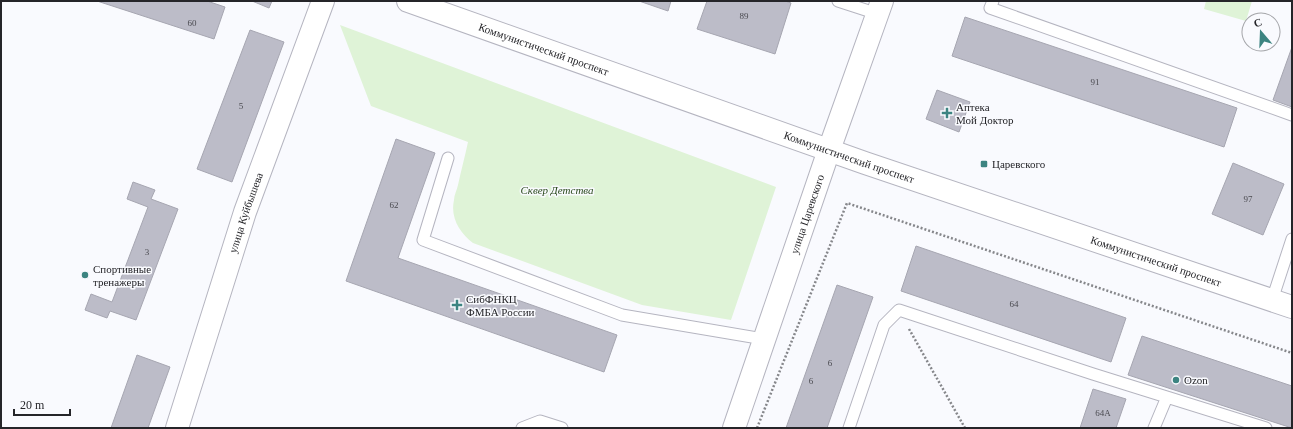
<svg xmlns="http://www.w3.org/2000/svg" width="1293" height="429" viewBox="0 0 1293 429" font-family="Georgia,serif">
<rect width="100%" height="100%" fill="#f9fafe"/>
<path fill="#dff3d7" d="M1206 1H1252L1246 21 1204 9Z
M340 25 776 187 731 320 642 305 473 243C460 233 450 218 454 200 454 195 457 190 458 185 461 171 465 156 468 142L371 106Z"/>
<path fill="#bcbcc8" stroke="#a6a6b1" d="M97 1H207L225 7 214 39Z
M252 1H272L269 8Z
M639 1H671L668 11Z
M707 1H785L791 3 775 54 697 29Z
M965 17 1237 108 1224 147 952 56Z
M250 30 284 42 232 182 197 169Z
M1292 47V107L1273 100Z
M937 90 970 102 959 132 926 119Z
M396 139 435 153 398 258 617 335 604 372 346 281Z
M1233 163 1284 184 1263 235 1212 214Z
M133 182 155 190 151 199 178 209 136 320 110 311 107 318 85 310 91 294 112 302 148 207 127 199Z
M916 246 1126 318 1111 362 901 291Z
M837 285 873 297 827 428H786Z
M1142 336 1292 386V428L1128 375Z
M137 355 170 367 148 428H111Z
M1093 389 1126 399 1116 428H1080Z"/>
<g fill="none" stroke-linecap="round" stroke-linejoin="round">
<g stroke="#b5b5c0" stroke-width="13">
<path id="service" d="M838 1 878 14
M993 1 990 8 1292 115
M448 158 423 240 622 315 764 339
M1272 300 1292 239
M522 428 540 421 562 428
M849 428 884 325 899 310 1093 374 1266 428
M1154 428 1167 397"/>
</g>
<g stroke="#b5b5c0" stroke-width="24">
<g id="minor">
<path id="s1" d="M177 428 245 212 323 1"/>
</g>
</g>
<g stroke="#b5b5c0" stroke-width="24">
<g id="tertiary">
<path id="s2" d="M734 428 829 150 882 1"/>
</g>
</g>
<g stroke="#b5b5c0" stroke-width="24">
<g id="primary">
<path id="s3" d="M408 1 865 163 1292 307"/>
</g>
</g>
<path stroke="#86878b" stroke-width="2.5" stroke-dasharray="2 2" stroke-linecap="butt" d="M909 329 965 428
M757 428 847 203 1292 353"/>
<use href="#service" stroke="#fff" stroke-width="11"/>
<use href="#minor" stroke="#fff" stroke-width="22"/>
<use href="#tertiary" stroke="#fff" stroke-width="22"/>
<use href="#primary" stroke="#fff" stroke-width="22"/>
</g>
<g fill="#3c8481" stroke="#f9fafe" stroke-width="1.5">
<path d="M945 107h4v4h4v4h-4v4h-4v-4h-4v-4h4z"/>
<rect x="980" y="160" width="8" height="8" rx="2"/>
<circle cx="85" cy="275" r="4"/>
<path d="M455 299h4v4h4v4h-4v4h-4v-4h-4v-4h4z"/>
<circle cx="1176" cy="380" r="4"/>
</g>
<g text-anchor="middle" stroke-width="3" stroke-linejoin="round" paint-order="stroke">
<g font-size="9" fill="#4b4b51">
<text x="744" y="19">89</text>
<text x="192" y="26">60</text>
<text x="1095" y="85">91</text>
<text x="241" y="109">5</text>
<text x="1248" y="202">97</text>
<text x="394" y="208">62</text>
<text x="147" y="255">3</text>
<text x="1014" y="307">64</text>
<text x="830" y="366">6</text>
<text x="811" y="384">6</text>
<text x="1103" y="416">64А</text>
</g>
<g font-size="11" fill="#252529" stroke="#f9fafe">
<text dy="4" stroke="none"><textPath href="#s3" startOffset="144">Коммунистический проспект</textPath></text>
<text dy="4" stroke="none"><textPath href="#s3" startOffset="468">Коммунистический проспект</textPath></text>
<text dy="4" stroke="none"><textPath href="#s1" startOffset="226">улица Куйбышева</textPath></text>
<text dy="4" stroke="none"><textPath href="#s2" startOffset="226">улица Царевского</textPath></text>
<text dy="4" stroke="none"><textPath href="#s3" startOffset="792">Коммунистический проспект</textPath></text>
</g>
<g font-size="11" fill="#252529" stroke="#f9fafe" text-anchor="start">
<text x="956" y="111">Аптека<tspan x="956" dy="13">Мой Доктор</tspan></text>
<text x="992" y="168">Царевского</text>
<text x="93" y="273">Спортивные<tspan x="93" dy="13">тренажеры</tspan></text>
<text x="466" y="303">СибФНКЦ<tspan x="466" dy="13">ФМБА России</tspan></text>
<text x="1184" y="384">Ozon</text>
</g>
<g font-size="11" font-style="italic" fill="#29491b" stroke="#f9fafe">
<text x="557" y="194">Сквер Детства</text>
</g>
</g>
<rect width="1293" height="429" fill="none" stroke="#252529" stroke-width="4"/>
<g transform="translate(1261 32) rotate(341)"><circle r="19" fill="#f9fafe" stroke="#a4a5a9"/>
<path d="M0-3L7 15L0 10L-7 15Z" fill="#3c8481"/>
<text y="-6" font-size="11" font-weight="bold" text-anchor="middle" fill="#252529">С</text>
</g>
<path d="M14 409v6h56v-6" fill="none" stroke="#252529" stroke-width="2"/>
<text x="20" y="409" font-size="12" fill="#252529" stroke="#f9fafe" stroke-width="3" paint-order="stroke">20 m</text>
</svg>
